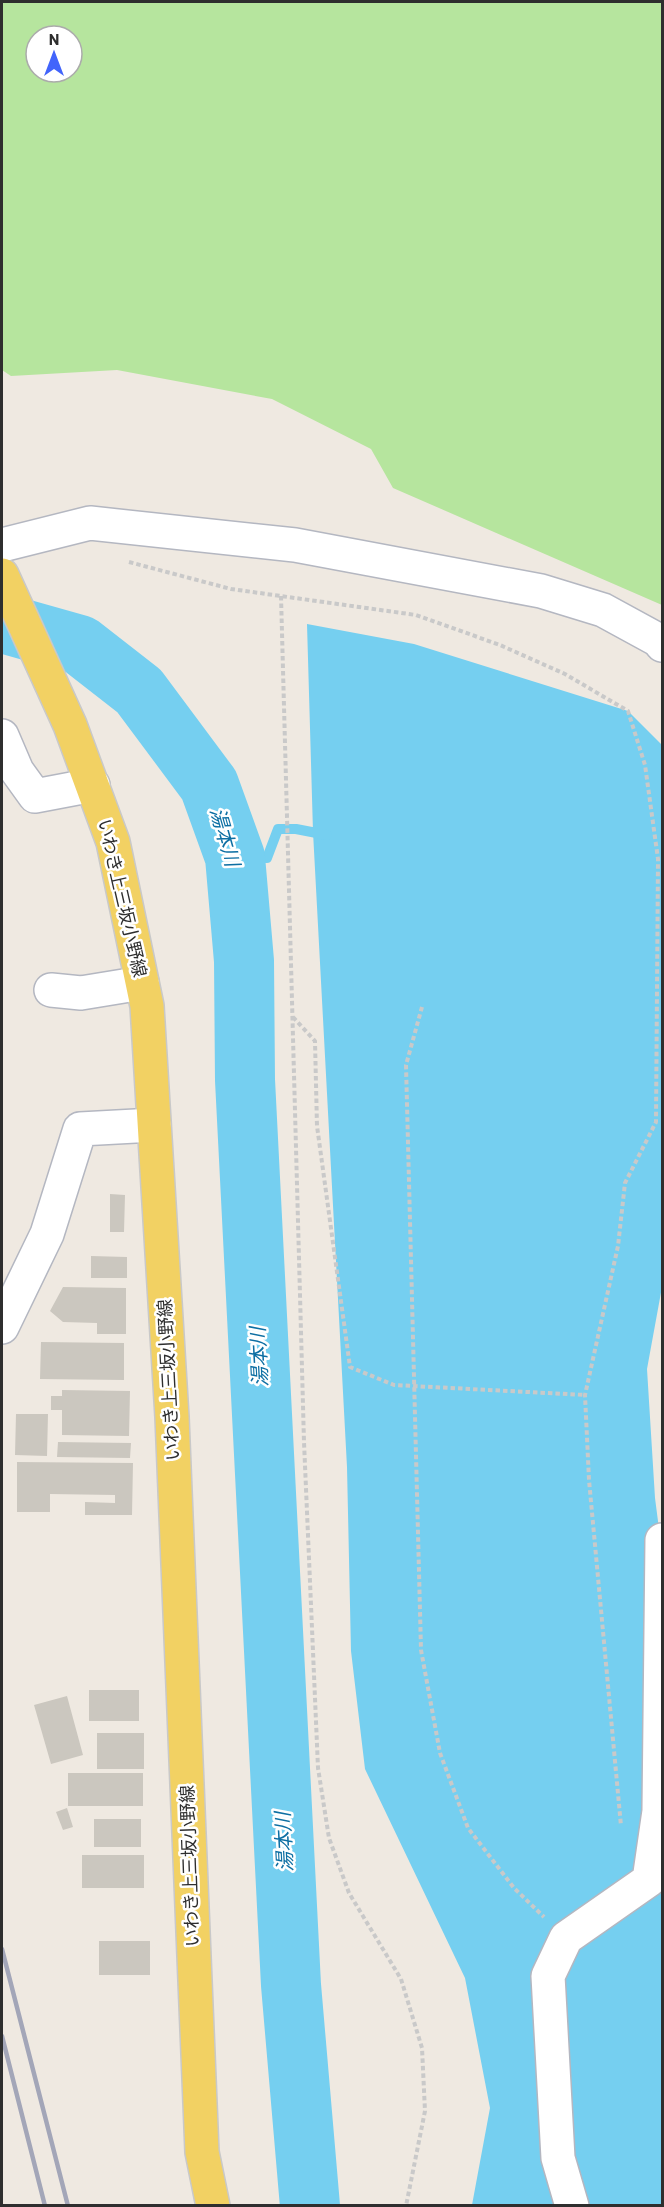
<svg xmlns="http://www.w3.org/2000/svg" width="664" height="2207" viewBox="0 0 664 2207" font-family="Barlow,'Noto Sans JP',sans-serif">
<rect width="100%" height="100%" fill="#efe9e1"/>
<path fill="#b6e59e" fill-rule="evenodd" d="M2 2H662V605L393 488 371 449 272 399 117 370 11 376 2 370ZM36 36H72V72H36Z"/>
<path fill="#75cff0" d="M307 624 414 644 628 711 662 745V1287L647 1369 655 1498 662 1552V2205H472L490 2108 465 1978 365 1769 351 1651 347 1467 313 832Z"/>
<g fill="none" stroke-linecap="round" stroke-linejoin="round">
<path stroke="#75cff0" stroke-width="10" d="M235 857 267 858 278 829H296L327 835"/>
<path stroke="#75cff0" stroke-width="60" d="M2 623 80 645 139 691 209 785 235 857 244 961 245 1080 291 1985 310 2206"/>
</g>
<path fill="#cbc7bf" d="M110 1194 125 1195 124 1232H110Z
M91 1256 127 1257V1278H91Z
M63 1287 126 1288V1334H97V1323L63 1322 50 1311Z
M41 1342 124 1343V1380L40 1379Z
M62 1390 130 1391 129 1436 62 1435V1410H51V1396H62Z
M16 1414H48L47 1456 15 1455Z
M58 1442 131 1443 130 1458 57 1457Z
M17 1462 133 1463 132 1515H85V1502L115 1503V1495L50 1494V1512H17Z
M89 1690H139V1721H89Z
M67 1696 83 1755 51 1764 34 1705Z
M97 1733H144V1769H97Z
M68 1773H143V1806H68Z
M67 1808 73 1827 63 1830 56 1812Z
M94 1819H141V1847H94Z
M82 1855H144V1888H82Z
M99 1941H150V1975H99Z"/>
<g fill="none" stroke-linecap="round" stroke-linejoin="round">
<g stroke="#b4b7c1" stroke-width="36">
<path id="minor" d="M2 545 90 523 295 545 541 591 603 610 658 640 662 645
M2 736 17 771 35 796 93 785
M51 990 81 993 142 983
M2 1327 47 1234 80 1129 154 1125
M572 2206 558 2158 548 1976 566 1938 649 1880 659 1811 662 1540"/>
</g>
<g stroke="#c9c9c9" stroke-width="36">
<path id="major" d="M2 575 70 725 113 842 147 1006 172 1417 202 2152 213 2206"/>
</g>
<path stroke="#c9c9c9" stroke-width="4" stroke-dasharray="4.5 3" stroke-linecap="butt" d="M129 562 231 589 416 615 500 645 565 674 628 711 645 765 658 859 656 1122 625 1183 618 1246 585 1395 589 1480 621 1826
M281 596 304 1442 318 1768 329 1838 349 1893 401 1979 422 2048 425 2111 406 2206
M422 1007 406 1065 421 1650 440 1753 468 1828 514 1888 544 1917
M293 1017 315 1041 317 1126 350 1367 394 1385 585 1395"/>
<use href="#minor" stroke="#fff" stroke-width="33"/>
<use href="#major" stroke="#f2d163" stroke-width="33"/>
<path stroke="#a3a6b8" stroke-width="4.5" d="M2 1949 68 2206
M2 2036 45 2206"/>
</g>
<g text-anchor="middle" stroke-width="5" stroke-linejoin="round" paint-order="stroke">
<g font-size="18" fill="#2e2e2e" stroke="#fff">
<text transform="translate(122 898) rotate(77)" y="6">いわき上三坂小野線</text>
<text transform="translate(169 1380) rotate(-93)" y="6">いわき上三坂小野線</text>
<text transform="translate(190 1866) rotate(-92)" y="6">いわき上三坂小野線</text>
</g>
<g font-size="20" font-style="italic" fill="#0d6fa3" stroke="#fff">
<text transform="translate(225 837) rotate(74)" y="7">湯本川</text>
<text transform="translate(259 1357) rotate(-93)" y="7">湯本川</text>
<text transform="translate(284 1842) rotate(-93)" y="7">湯本川</text>
</g>
</g>
<rect width="664" height="2207" fill="none" stroke="#2e2e2e" stroke-width="6"/>
<g transform="translate(54 54)"><circle r="28" fill="#ffffff" stroke="#ababab" stroke-width="1.5"/>
<path d="M0-4.5L10 22L0 15L-10 22Z" fill="#4264fb"/>
<text y="-9" font-size="16" font-weight="bold" text-anchor="middle" fill="#2e2e2e">N</text>
</g>
</svg>
